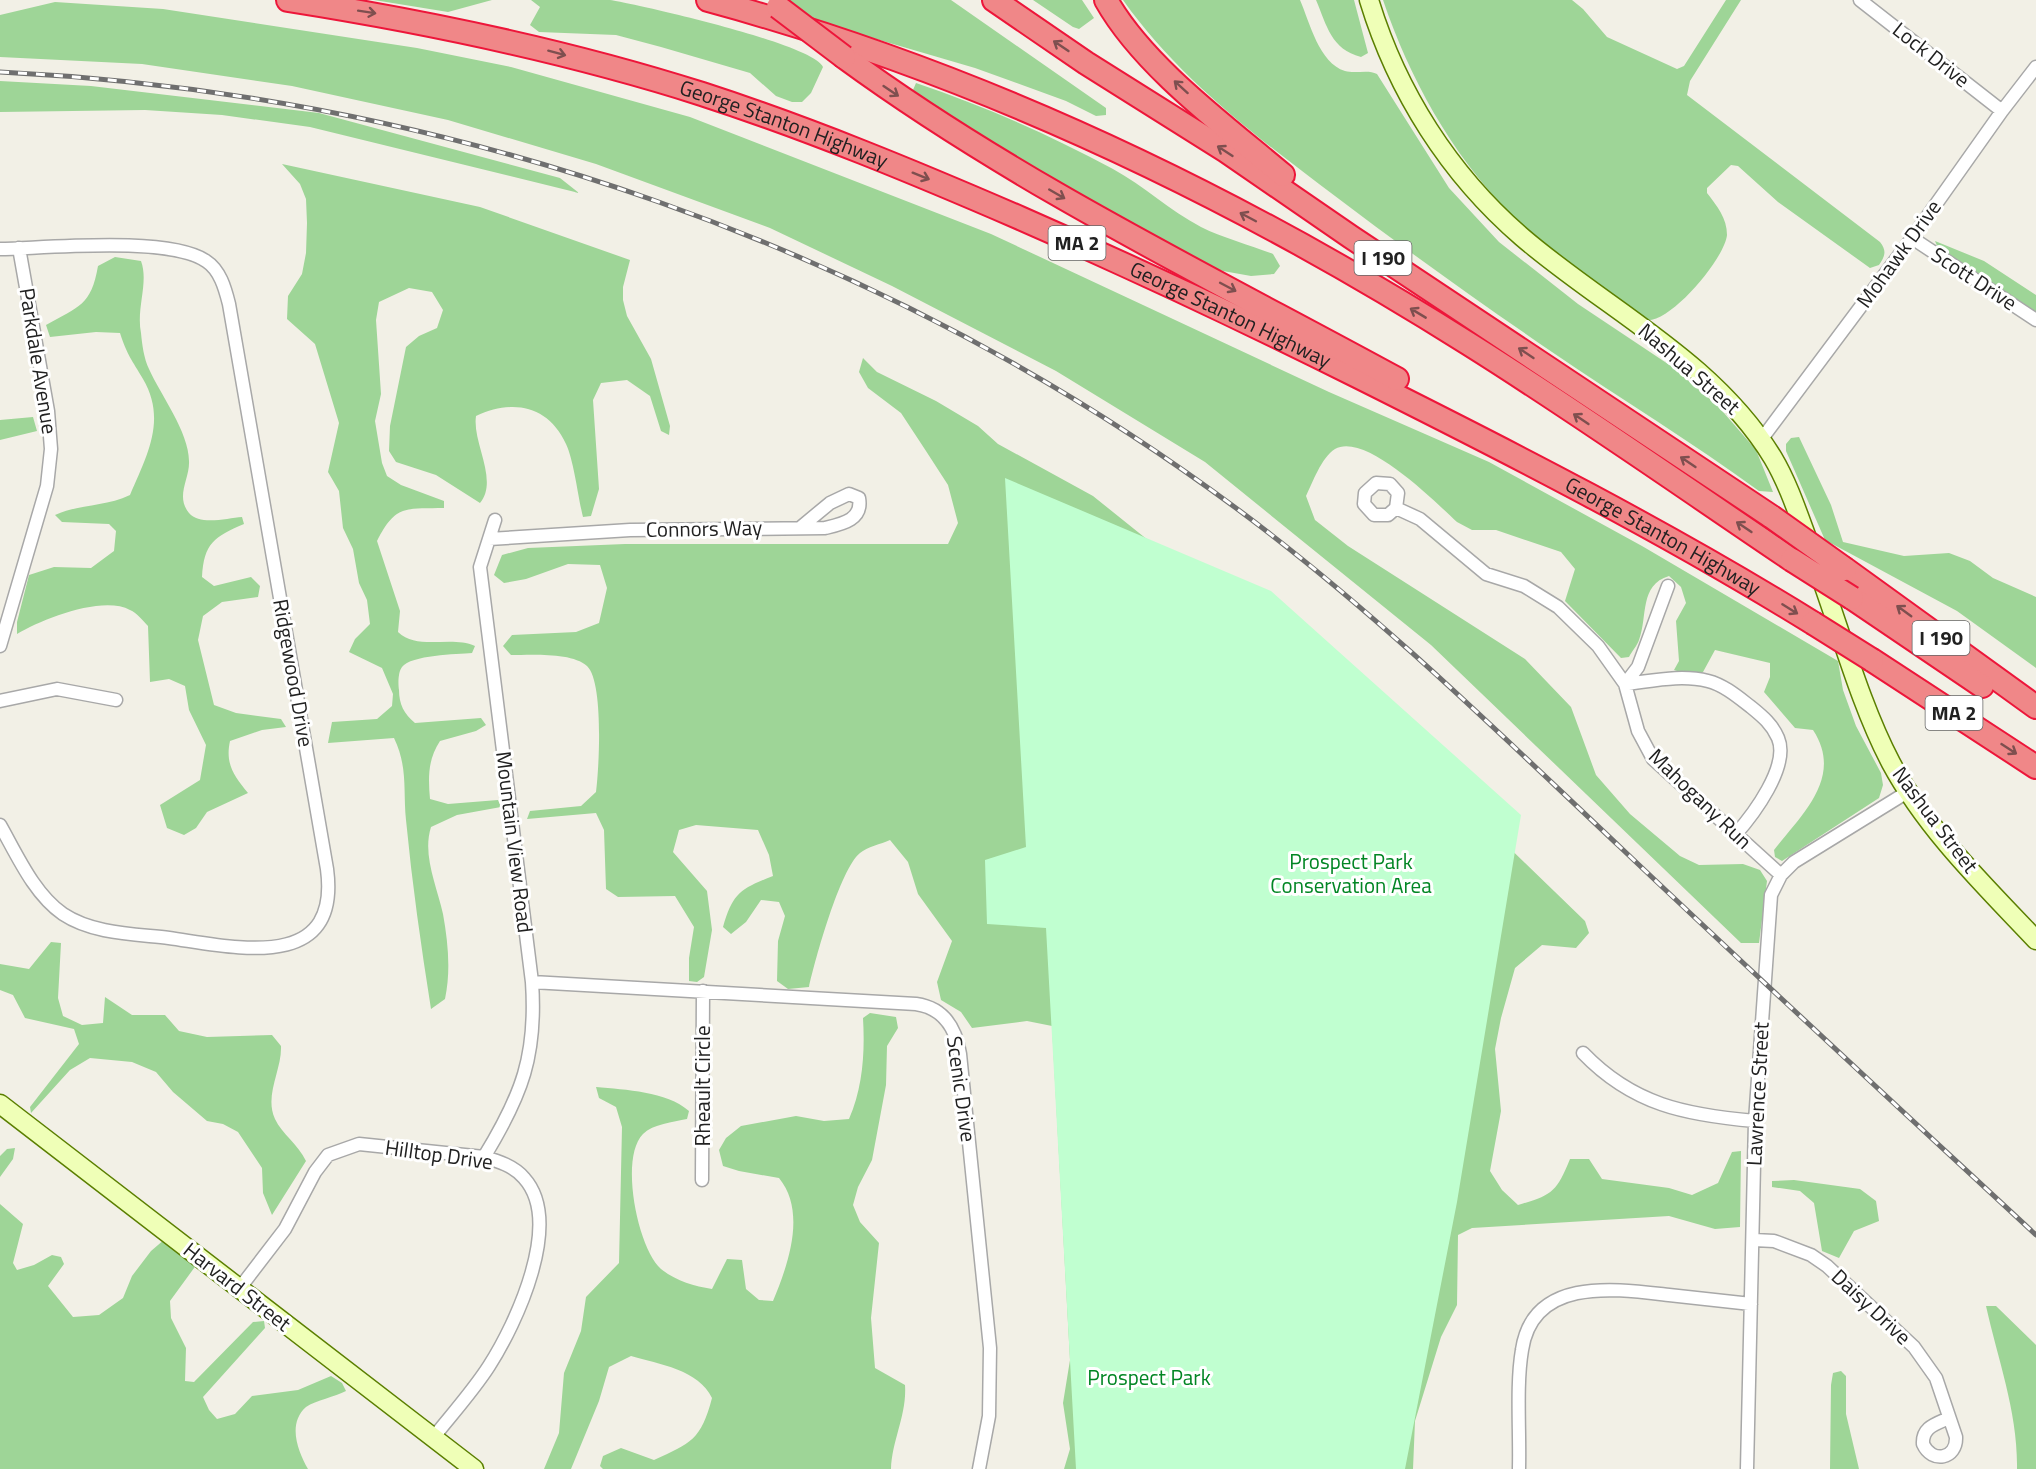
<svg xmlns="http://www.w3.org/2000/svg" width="2036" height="1469" viewBox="0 0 2036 1469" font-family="'Titillium Web',sans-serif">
<rect width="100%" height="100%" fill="#f2f0e6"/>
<path fill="#9ed597" d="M374 0H492L448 12Z
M531 0C557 0 585 0 610 0 641 5 813 44 823 67L811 93 802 102H792L776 96 750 73 661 47 616 35 539 32 530 25 540 7Z
M782 0H951L1106 108V115L1096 116 1066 101 975 68 818 22 801 15Z
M1033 0H1082L1094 18 1079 29 1073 27Z
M1123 0H1300C1310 23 1319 63 1345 71 1356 74 1368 69 1377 74L1449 188 1499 242 1578 304 1671 366 1718 406 1756 450 1773 492 1759 491C1692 442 1621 399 1552 352 1479 302 1406 250 1335 196 1258 138 1179 79 1123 0Z
M1316 0H1354L1368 53 1361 57C1331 49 1327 26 1316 0Z
M1383 0H1572L1583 9 1607 37 1677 69 1684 66 1726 0H1741L1690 81 1687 95 1880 242C1887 251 1885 256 1879 265L1870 268 1778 202 1738 166 1731 165 1707 188V193C1717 206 1727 218 1727 235 1725 258 1670 324 1646 320 1601 285 1550 252 1509 212 1451 154 1409 77 1383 0Z
M55 2 163 9 417 48 511 67 690 117 991 234 1329 392 1489 462 1642 546 1838 661 1843 690 1856 726 1881 773 1883 785 1879 798 1782 861 1775 857 1774 850C1802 814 1844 777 1813 730L1795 728 1764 692 1770 677V663L1715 650 1703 672 1686 674 1674 670 1679 661 1676 621 1686 603 1681 587 1669 576C1639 585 1648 616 1639 640 1637 646 1632 651 1629 657L1621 658 1565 601 1575 569 1561 552 1496 530H1472L1457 522C1435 502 1366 432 1335 449 1321 458 1313 482 1306 496L1315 520 1348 546 1525 659 1571 707 1596 775 1630 814 1680 856 1699 865 1743 864 1760 870 1767 881 1759 943H1741L1431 645 1205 462 1056 371 892 286 770 228 596 164 448 120 292 86 142 64 0 57V15Z
M0 81 91 86 319 113 560 178 579 193 310 127 222 115 145 110 0 112Z
M916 83C984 106 1050 135 1113 169 1144 186 1169 210 1201 227 1223 238 1250 245 1273 254L1280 266 1274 274 1251 276 1223 271 1190 259 1056 187 914 96 913 90Z
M282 164 480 207 630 260 623 287V300L627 316 651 359 670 426 669 435 661 431 650 396 627 380 601 383 593 400 599 489 591 516 583 517C578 497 574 461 566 444 548 405 513 399 476 416 472 443 499 480 480 503L436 475 396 462 389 451 390 426 406 347 419 336 437 328 443 310 432 292 409 288 379 302 376 320 381 394 375 421 382 463 387 476 401 485 444 501V508C405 509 396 504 377 541L400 611 398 632C418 651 451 635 475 646L472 653C457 654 411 655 402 667 398 672 398 684 399 690 399 704 404 714 415 723L481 718 486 725 476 731 440 741C428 759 428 777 430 799L448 804 498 800 501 807 457 815 431 827C422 855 437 886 443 914 448 942 451 971 445 999L431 1009C421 946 412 883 406 820 403 790 408 767 394 738L328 743 332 722 377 719 392 706 393 694 382 668 349 652 355 639 370 624 367 600 359 583 353 549 343 528 339 491 328 472 339 423 315 344 287 319 288 296 302 274 306 253 307 223 306 199 300 184Z
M1935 241 1984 261 2036 295V314L1938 248Z
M115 257 141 261C149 283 136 308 141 333 142 344 144 359 149 369 160 394 189 432 189 461 190 479 175 496 189 513 200 526 227 518 242 517L244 524C214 537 204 543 202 577L214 586 251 577 260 586 258 597 222 602 203 616 198 640 214 705 236 713 281 719 286 727 262 730 230 741C225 764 234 776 248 793L207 812 196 828 184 835 167 828 160 805 200 780 206 745 189 710 185 686 169 679 150 682 148 626C143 621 137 613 130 610 103 595 42 619 17 634V622L29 575 54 567 91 568 114 551 116 531 109 524 62 522 55 515C79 504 105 507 130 495 147 455 167 420 143 379 132 360 127 355 120 333L96 332 50 337 46 325C79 306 91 306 98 266Z
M863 358 877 372 936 401 978 426 998 444 1093 496 1179 565 1492 831 1585 921 1589 933 1576 948 1542 945 1515 968 1501 1018 1495 1049 1501 1111 1490 1171 1502 1190 1518 1205C1552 1195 1556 1193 1570 1159H1589L1602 1179 1669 1188 1692 1195 1718 1183 1732 1152 1741 1151 1740 1227 1715 1229 1669 1216 1472 1228 1458 1235 1457 1305 1441 1337 1415 1421 1413 1469H1064L1070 1449 1063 1403 1070 1360 1052 1026 1027 1021 972 1028 961 1012 941 1000 937 982 952 941 918 894 908 862 890 840C881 844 867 847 860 853 840 869 815 960 809 987L788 989 777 981 778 941 785 916 779 902 761 900 746 922 731 934 723 927C733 893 740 889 773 876L769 855 758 830 696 825 679 830 673 852 707 891 712 930 704 977 697 982 689 981V958L694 927 675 896 618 897 606 889 604 830 596 813 527 819 530 811 581 806 596 792C599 769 604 682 587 666 572 652 530 655 511 655L503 646 512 635 576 632 599 623 607 588 600 565 568 564 526 579 504 583 494 575 502 555 528 548 625 544H948L958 523 948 485 926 451 901 413 868 388 859 372Z
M33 417 37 431 0 440V420Z
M1799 437 1831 505 1843 542 1904 556 1949 553 1970 561 1993 578 2036 597V668L1957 611 1825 540 1786 451V444L1791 438Z
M51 942 61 943 58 998 63 1016 82 1025 103 1023 105 997 132 1015H165L179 1031 207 1037 272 1035 281 1046C282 1070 264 1095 275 1119 282 1134 298 1144 306 1161L272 1215 263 1193 262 1168 238 1132 223 1124 207 1121 173 1092 156 1072 132 1062 90 1058 70 1070 31 1113 30 1107 79 1044 74 1029 25 1018 13 995 0 990V964L29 969Z
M870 1013 896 1017 898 1028 887 1046 886 1085 872 1160 858 1187 853 1205 860 1222 879 1243 871 1318 875 1368 905 1385C907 1415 892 1440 891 1469H603L600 1466 603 1456 621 1448 654 1460C691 1443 701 1440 712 1398 699 1370 659 1364 631 1356L609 1367 599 1401 571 1469H544L559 1433 564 1373 581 1331 586 1297 619 1263 622 1127 616 1107 599 1098 596 1087C626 1090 666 1091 689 1111L687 1119C673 1122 653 1124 643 1134 619 1158 638 1249 661 1269 676 1281 694 1286 712 1289L727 1259 742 1260 746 1289 759 1300 773 1301C788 1265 807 1212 779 1178L739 1171 723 1166 719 1150 726 1138 741 1126 796 1116 824 1121 849 1119C863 1087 865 1052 863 1018Z
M15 1148 13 1159 0 1177V1156L7 1149Z
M1794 1180 1860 1189 1876 1201 1879 1221 1854 1231 1839 1258 1822 1251 1814 1203 1800 1191 1772 1187V1181Z
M0 1204 23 1224 13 1263 17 1270 34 1265 52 1255 61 1257 64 1264 48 1286 73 1317 99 1315 123 1298 132 1276 151 1251 165 1239 197 1264 170 1301 171 1318 186 1348 185 1381 194 1382 253 1322 264 1321 265 1328 203 1397 209 1410 217 1419 235 1414 252 1396 298 1390 331 1376 342 1383 346 1391C335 1397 316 1400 306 1407 287 1424 298 1451 308 1469H0Z
M1986 1306H1996L2036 1345V1469H2017C2018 1413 1998 1360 1986 1306Z
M1841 1371 1846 1376V1414L1859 1469H1830L1831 1385 1833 1373Z"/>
<path fill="#c0ffd0" d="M1005 478 1271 591 1521 815 1457 1202 1405 1469H1076L1046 928 987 924 985 860 1026 847Z"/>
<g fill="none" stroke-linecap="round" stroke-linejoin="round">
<g stroke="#a8a8a8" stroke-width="15">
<path id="minor" d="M1860 0 2002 111
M1912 238 2036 320
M0 249C47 248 169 236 206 261 220 270 225 288 229 304L327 869C341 974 234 947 169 938 135 934 93 934 63 914 34 894 17 855 0 825
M1761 440 1912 238 2002 111 2036 67
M1396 508 1388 515H1374L1364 504 1365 493 1376 483 1390 484 1398 493 1396 508 1420 519 1486 574 1524 586 1558 607 1598 646 1625 684 1638 731 1653 759 1781 875
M489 539 630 530 825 528C842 524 863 520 859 498L849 494 830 503 801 527
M0 646 47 486 51 449 48 411 19 248
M1625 684C1652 681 1681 674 1708 681 1724 685 1738 697 1751 707 1762 716 1772 724 1778 738 1790 766 1753 815 1735 835
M1625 684 1638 667 1668 586
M0 701 57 689 116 700
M532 982 916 1004C944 1008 956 1029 960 1054L990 1348 989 1416 979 1469
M1583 1053C1633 1105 1686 1115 1755 1121
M484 1157C522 1095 537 1055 532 982L480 567 495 520
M702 1180 703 991
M1754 1240 1774 1241 1811 1255 1827 1266 1914 1347 1936 1378 1956 1437C1957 1459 1932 1464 1923 1444 1922 1427 1936 1424 1949 1418
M239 1289 285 1229 315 1172 328 1155 359 1144 484 1157C498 1161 514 1166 524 1178 564 1222 516 1324 489 1366 473 1391 452 1414 433 1438
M1519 1468C1520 1431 1516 1385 1522 1350 1533 1276 1617 1289 1669 1295 1697 1298 1724 1301 1751 1304
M1747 1469 1755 1121 1771 895 1781 875 1794 862 1909 791"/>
</g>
<g stroke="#5b7f00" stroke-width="21">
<path id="secondary" d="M1369 0C1397 92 1449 174 1522 237 1607 310 1713 360 1773 458 1789 485 1799 517 1810 546
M1820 575C1842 636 1861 706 1891 763 1927 830 1985 886 2036 940
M0 1104 474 1469"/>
</g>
<g stroke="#ed163a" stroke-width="26">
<g id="motorway">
<path id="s1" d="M288 0C428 22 567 51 702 94 810 129 916 173 1020 218 1134 268 1247 321 1359 377 1513 454 1666 532 1813 623"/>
<path d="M708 0C978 73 1233 195 1469 344 1579 413 1685 488 1792 560"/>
<path d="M994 0 1086 63 1226 151 1351 237 1772 517"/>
<path d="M1106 0C1143 66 1225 126 1283 175"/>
<path d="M844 57C1016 183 1210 277 1397 379"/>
<path d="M1845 569 2036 707"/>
<path d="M1852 598 1982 686"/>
<path d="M1872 660 2036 767"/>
</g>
</g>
<use href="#minor" stroke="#fff" stroke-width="12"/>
<use href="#secondary" stroke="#efffb7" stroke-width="18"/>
<use href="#motorway" stroke="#f08788" stroke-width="22"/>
<g stroke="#6f6f6f" stroke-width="5">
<path id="rail" d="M0 72C448 94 889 247 1248 517 1381 617 1499 733 1619 846 1757 977 1897 1106 2036 1235"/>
</g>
<use href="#rail" stroke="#fff" stroke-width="3" stroke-dasharray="9" stroke-linecap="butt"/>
<g stroke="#ed163a" stroke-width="26" stroke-linecap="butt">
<path id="motorway-bridge" d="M778 7 844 57
M1772 517 1845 569
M1792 560 1852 598
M1813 623 1872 660"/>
</g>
<use href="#motorway-bridge" stroke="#f08788" stroke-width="22"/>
</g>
<defs><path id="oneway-shaft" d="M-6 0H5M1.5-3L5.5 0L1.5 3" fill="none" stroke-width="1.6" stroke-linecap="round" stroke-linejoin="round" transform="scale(1.5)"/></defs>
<g stroke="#7e4f4f">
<use href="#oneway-shaft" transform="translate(367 12) rotate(9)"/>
<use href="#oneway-shaft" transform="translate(1061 46) rotate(-146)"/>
<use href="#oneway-shaft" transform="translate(557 53) rotate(15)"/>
<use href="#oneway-shaft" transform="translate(1181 87) rotate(-138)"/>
<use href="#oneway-shaft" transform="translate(891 91) rotate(34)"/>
<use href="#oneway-shaft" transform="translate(1225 151) rotate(-147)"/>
<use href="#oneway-shaft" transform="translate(921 176) rotate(22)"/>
<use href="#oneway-shaft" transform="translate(1057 194) rotate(30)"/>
<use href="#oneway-shaft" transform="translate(1248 217) rotate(-152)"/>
<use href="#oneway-shaft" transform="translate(1228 287) rotate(28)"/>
<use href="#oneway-shaft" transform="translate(1418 313) rotate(-149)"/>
<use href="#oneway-shaft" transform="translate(1526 353) rotate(-146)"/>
<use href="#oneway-shaft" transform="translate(1581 419) rotate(-146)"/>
<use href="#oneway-shaft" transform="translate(1688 462) rotate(-146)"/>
<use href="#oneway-shaft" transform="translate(1744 527) rotate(-146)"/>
<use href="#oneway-shaft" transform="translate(1790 609) rotate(32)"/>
<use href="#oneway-shaft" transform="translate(1904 611) rotate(-144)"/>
<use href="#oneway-shaft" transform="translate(2009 749) rotate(33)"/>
</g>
<g text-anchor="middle" stroke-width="6" stroke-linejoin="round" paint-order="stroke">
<g fill="#fff" stroke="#646464" stroke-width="1.5">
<rect x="1048.5" y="226" width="57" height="34" rx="4.5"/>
<rect x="1354.5" y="241" width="57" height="34" rx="4.5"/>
<rect x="1912.5" y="621" width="57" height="34" rx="4.5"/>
<rect x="1925.5" y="696" width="57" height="34" rx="4.5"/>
</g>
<g font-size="20" font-weight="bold" fill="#212121">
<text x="1077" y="250">MA 2</text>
<text x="1383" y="265">I 190</text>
<text x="1941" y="645">I 190</text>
<text x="1954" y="720">MA 2</text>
</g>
<g font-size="21" fill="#212121" stroke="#fff">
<text transform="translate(1931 55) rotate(38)" y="7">Lock Drive</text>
<text dy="7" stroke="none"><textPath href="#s1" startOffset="512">George Stanton Highway</textPath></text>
<text transform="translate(1899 254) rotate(-54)" y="7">Mohawk Drive</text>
<text transform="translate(1974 279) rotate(33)" y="7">Scott Drive</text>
<text dy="7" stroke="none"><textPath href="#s1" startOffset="998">George Stanton Highway</textPath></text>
<text transform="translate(38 361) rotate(81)" y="7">Parkdale Avenue</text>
<text transform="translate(1689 369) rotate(41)" y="7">Nashua Street</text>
<text transform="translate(704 529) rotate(-1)" y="7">Connors Way</text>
<text dy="7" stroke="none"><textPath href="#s1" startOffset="1484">George Stanton Highway</textPath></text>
<text transform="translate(293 673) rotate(80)" y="7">Ridgewood Drive</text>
<text transform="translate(1700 799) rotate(44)" y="7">Mahogany Run</text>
<text transform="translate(1935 820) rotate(53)" y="7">Nashua Street</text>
<text transform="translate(514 842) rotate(83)" y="7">Mountain View Road</text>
<text transform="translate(703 1086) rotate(-90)" y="7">Rheault Circle</text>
<text transform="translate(961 1089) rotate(82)" y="7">Scenic Drive</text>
<text transform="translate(1758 1094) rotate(-87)" y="7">Lawrence Street</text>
<text transform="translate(439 1155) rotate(8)" y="7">Hilltop Drive</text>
<text transform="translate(237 1287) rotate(38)" y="7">Harvard Street</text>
<text transform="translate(1871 1307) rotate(43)" y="7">Daisy Drive</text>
</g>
<g font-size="21" fill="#028624" stroke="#fff">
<text x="1351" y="869">Prospect Park<tspan x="1351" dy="24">Conservation Area</tspan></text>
<text x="1149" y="1385">Prospect Park</text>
</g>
</g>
</svg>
